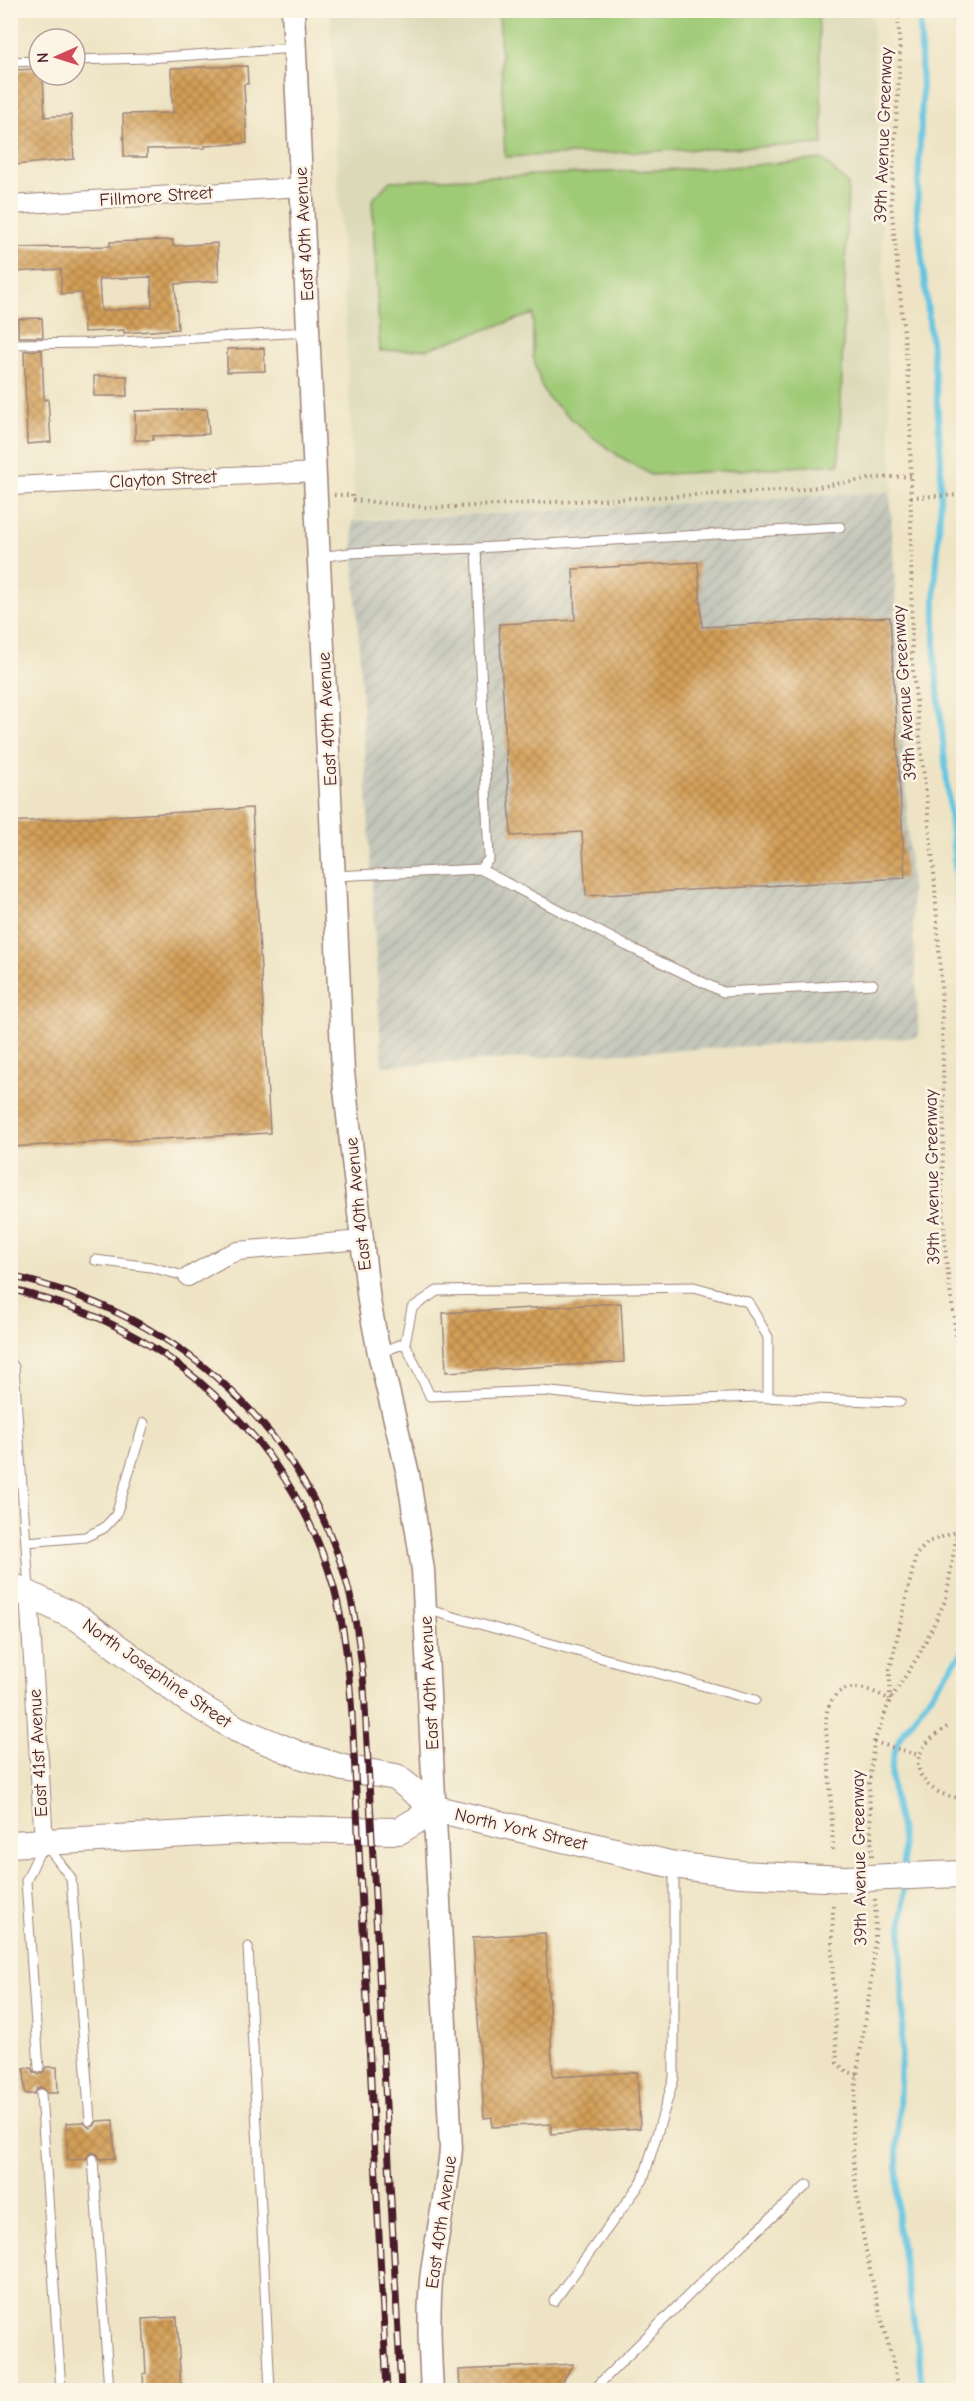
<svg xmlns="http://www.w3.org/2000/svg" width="974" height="2401" viewBox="0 0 974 2401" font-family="'Comic Neue',sans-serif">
<defs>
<pattern id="industrial-furrows" width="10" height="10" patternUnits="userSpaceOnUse" patternTransform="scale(1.5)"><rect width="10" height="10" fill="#c3c6b9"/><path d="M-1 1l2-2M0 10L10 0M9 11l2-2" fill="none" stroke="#a9aa9f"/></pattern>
<pattern id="building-cross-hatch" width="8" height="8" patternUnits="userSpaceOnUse" patternTransform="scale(1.5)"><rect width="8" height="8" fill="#d39f57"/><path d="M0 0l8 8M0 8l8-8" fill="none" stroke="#ad8148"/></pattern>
</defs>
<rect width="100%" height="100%" fill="#fcf5e5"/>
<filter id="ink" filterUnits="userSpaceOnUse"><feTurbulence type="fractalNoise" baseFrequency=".0167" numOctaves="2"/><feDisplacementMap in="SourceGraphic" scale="12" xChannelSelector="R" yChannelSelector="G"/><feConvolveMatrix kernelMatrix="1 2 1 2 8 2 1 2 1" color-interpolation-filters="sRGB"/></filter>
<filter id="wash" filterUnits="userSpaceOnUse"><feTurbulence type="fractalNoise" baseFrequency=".008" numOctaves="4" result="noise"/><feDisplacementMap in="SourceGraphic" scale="24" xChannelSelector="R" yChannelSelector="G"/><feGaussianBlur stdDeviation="1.35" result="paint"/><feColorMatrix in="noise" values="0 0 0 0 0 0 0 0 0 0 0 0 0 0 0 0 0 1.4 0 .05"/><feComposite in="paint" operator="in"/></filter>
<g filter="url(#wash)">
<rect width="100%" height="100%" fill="#eee4c5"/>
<path fill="#dbd9b8" d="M330 11H872L893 493 355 519Z"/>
<path fill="url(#industrial-furrows)" d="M890 492 919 1037 382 1066 352 521Z"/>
<path fill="#9fca76" stroke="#747450" stroke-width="1.5" d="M499 11H818L823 144 505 157Z
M822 159 848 184 839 464 651 475 619 456 591 436 548 398 541 385 533 356V314L427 349 380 351 372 200 390 181 732 167Z"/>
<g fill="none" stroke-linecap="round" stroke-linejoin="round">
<path stroke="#63c5e1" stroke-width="6" d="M920 10 922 98 917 212 936 385 941 457 940 515 935 588V659L960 917 964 980
M904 1872C903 1861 904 1850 902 1839 896 1798 882 1775 901 1735L964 1650
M905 1882 901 1936 903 2012 897 2154 898 2226 919 2353 922 2390"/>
</g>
<g id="blocks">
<path fill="url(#building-cross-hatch)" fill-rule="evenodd" d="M247 66 248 84H244L247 143 205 146V148L147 149V157H124L123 114 173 113 171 68Z
M39 69V75H43L45 117 71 115 74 159 15 165 10 70Z
M173 240V246L217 243 219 281 175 284 178 329 124 333V330L84 332 82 293 61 294V269L15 272 14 248 110 246V242ZM151 277 152 307 101 311 99 279Z
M42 318 43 337H18V319Z
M264 348 265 371 227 372V349Z
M42 350 44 400 48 399 51 442 27 444 24 351Z
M94 376H127V396H94Z
M207 409 209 434 153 436V440H135V411Z
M698 562 702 627 890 617 905 878 586 896 582 832 511 836 499 624 575 620 573 569Z
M252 808 270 1133 10 1147V822Z
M621 1303 624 1362 446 1372 443 1313Z
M545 1933 553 2077 637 2072 640 2128 551 2134V2124L492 2127V2117L484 2118 473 1937Z
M46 2067H57L58 2093H48L41 2087 37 2089 34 2094H25L24 2068H32L34 2072 39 2075 43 2073Z
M113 2120 115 2158 100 2159 98 2155 93 2152 89 2154 86 2159 68 2160 66 2123 83 2122 90 2128 94 2126 97 2121Z
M177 2317 181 2391H144L143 2374 146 2373 143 2319Z
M573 2364 557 2391H460L459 2370Z"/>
</g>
</g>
<g filter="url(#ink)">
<use href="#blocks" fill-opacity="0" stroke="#9c8278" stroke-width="1.5"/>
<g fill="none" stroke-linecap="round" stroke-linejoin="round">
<g stroke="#9c8278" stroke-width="11">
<path id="service" d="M75 60 148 58 295 48
M10 62 39 61
M10 344 101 343 308 332
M476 548 840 527
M320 557 349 553 476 548 489 859 480 869 334 876
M480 869 627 946 723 992 873 984
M95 1260 151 1267 188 1277
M405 1343 430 1396 541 1391 642 1401 758 1397 900 1402
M379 1353 405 1343 412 1308 437 1291 694 1287 748 1302 768 1337V1398
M10 1362 14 1367 29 1590
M26 1542 85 1537 104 1528 116 1515 144 1423
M425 1609 755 1700
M248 1947 270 2390
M39 2068 26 1881 44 1842 71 1878 90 2121
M41 2094 61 2390
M93 2159 109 2390
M554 2301 643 2180 674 2078V1867
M595 2390 602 2381 710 2274 807 2185"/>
</g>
<g stroke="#9c8278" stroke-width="20">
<path id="minor" d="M963 10 964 19
M10 205 302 187
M10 486 316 472
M188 1277 225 1256 238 1251 361 1240
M29 1593 44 1842"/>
</g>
<g stroke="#9c8278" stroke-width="25">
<path id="tertiary" d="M293 10 343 1072 369 1301 379 1353 408 1474 423 1570 451 2149C447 2193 436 2236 431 2280 428 2317 430 2354 432 2390"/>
</g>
<g stroke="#9c8278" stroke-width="28">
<path id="secondary" d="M10 1585 81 1620 190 1701 237 1729 300 1755 343 1768 396 1777 436 1809
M10 1844 275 1829 399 1831 436 1809 674 1865 741 1874 846 1879
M932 1875 964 1874"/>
</g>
<path stroke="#9c8278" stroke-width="4" stroke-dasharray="1.5 4.5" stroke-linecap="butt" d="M334 495H352V500L434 508 797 490 876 478 911 476
M911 497 964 495
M890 1700V1669L916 1555 928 1542 964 1529
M947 1727C937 1734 925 1742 920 1754 910 1779 942 1801 964 1797
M874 1742 919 1755
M833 1850C832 1818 830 1786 828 1754 827 1740 824 1721 828 1708 839 1677 870 1688 890 1700
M872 1856 869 1784 874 1742 890 1700 919 1655 946 1599 959 1520 961 1488V1371L946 1260 942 1191 944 1109 941 981 934 872 912 661 910 394 891 203 900 59 898 10
M875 1899C879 1973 857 2044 853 2117 851 2172 861 2230 873 2284 881 2320 892 2354 899 2390
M833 1906 832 1956 837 2063 847 2072 858 2074"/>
<use href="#service" stroke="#fff" stroke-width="9"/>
<use href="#minor" stroke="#fff" stroke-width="18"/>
<use href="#tertiary" stroke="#fff" stroke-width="22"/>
<use href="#secondary" stroke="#fff" stroke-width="26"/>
<g stroke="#4a1f2b" stroke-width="7">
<path id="rail" d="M10 1276C168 1311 293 1415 343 1570 355 1608 360 1647 364 1687L401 2390
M10 1289C41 1297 72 1306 101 1319 212 1370 301 1470 334 1588 345 1629 349 1671 352 1714L387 2390"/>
</g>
<use href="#rail" stroke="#fcf5e5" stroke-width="4.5" stroke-dasharray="14" stroke-linecap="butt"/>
<g stroke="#9c8278" stroke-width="28" stroke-linecap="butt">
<path id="secondary-bridge" d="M846 1879 932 1875"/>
</g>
<use href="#secondary-bridge" stroke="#fff" stroke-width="26"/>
</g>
</g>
<g text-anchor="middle" stroke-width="5" stroke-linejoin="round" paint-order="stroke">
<g font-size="18" fill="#4a1f2b" stroke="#fcf5e5">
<text transform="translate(883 135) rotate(-88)" y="6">39th Avenue Greenway</text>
<text transform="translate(156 196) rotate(-4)" y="6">Fillmore Street</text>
<text transform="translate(304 234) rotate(-93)" y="6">East 40th Avenue</text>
<text transform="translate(163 479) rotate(-3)" y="6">Clayton Street</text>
<text transform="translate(904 693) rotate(-94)" y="6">39th Avenue Greenway</text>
<text transform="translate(327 719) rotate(-93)" y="6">East 40th Avenue</text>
<text transform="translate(932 1177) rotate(-91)" y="6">39th Avenue Greenway</text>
<text transform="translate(358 1204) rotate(-96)" y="6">East 40th Avenue</text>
<text transform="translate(157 1673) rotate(35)" y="6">North Josephine Street</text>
<text transform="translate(429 1683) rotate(-93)" y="6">East 40th Avenue</text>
<text transform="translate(38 1753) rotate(-93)" y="6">East 41st Avenue</text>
<text transform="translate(521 1829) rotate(13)" y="6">North York Street</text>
<text transform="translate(859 1858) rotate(-91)" y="6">39th Avenue Greenway</text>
<text transform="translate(441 2222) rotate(-82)" y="6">East 40th Avenue</text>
</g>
</g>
<rect width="974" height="2401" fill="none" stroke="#fcf5e5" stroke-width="36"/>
<g transform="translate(57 57) rotate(267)"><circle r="28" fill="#fcf5e5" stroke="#b59f9b" stroke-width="1.5"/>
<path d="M0-4.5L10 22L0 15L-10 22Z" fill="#d1495b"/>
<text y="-9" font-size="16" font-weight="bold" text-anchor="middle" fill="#4a1f2b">N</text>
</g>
</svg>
